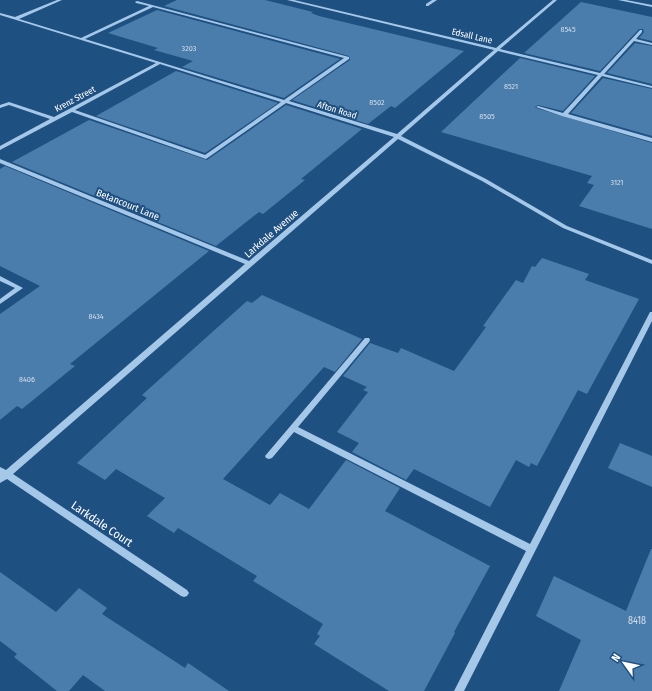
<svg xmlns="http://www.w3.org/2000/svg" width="652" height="691" viewBox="0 0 652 691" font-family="'Fira Sans Condensed',sans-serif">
<rect width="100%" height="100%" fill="#1f5082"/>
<path fill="#4b7dac" d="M177 0H265L313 12 311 13 319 16 464 51 395 108 391 106 368 124 292 100 350 60 349 56 164 6Z
M581 2 652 17V41L639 38 644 32 643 29H639L600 71 524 53Z
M157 10 340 59 284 98 182 67 193 61 154 50 158 48 108 33Z
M635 43 652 46V84L607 73Z
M520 58 595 76 563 111 538 105 535 107 536 108 652 143V229L579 206 594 185 587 183 592 176 441 132Z
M176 71 278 103 205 153 96 116Z
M603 78 652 89V136L571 113Z
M286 105 362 129 301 179 305 180 263 214 259 212 216 246 12 162 89 120 207 160Z
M5 166 209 251 70 364 75 366 22 409 17 406 0 420V314L40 286 0 266V169Z
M542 258 589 274 585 280 639 299 587 394 578 390 537 466 531 463 529 467 516 460 490 507 414 469 406 480 352 452 359 443 337 432 368 392 363 390 367 387 343 376 370 343 398 353 401 348 454 371 486 327 483 326 516 280 523 283 532 266 535 267Z
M262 295 362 339 335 372 324 367 223 479 270 505 280 493 309 509 346 460 400 488 385 511 490 566 454 632 455 633 424 691H389L314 644 320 636 317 634 323 624 253 581 257 576 178 528 174 533 147 516 165 498 116 469 105 480 77 463 147 398 142 395 247 301 252 303Z
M620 443 652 456V487L608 468Z
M651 549H652V691H559L581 640 536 616 554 576 626 611Z
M0 572 56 612 79 588 107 608 102 614 185 668 188 663 229 691H105L83 675 69 691H57L14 657 17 654 0 641Z"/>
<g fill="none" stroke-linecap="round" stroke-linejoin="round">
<path fill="#a5c8e9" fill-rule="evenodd" d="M57 0H62L19 19 81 38 149 6 136 3 135 2 137 1 349 57V59L289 101 397 134 494 50 287 0H294L496 48 553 0H557L500 49 600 73 640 30H642V32L636 39 652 43V45L634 41 604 74 652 86V88L602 76 568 114 652 138V142L562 116 536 107 538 106 563 113 598 75 498 51 401 136 486 179 567 226 652 260V264L563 228 482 181 398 139 13 474 187 590 189 593 187 596 184 597 181 596 7 479 0 483V467L6 470 245 264 0 163V159L249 261 394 137 286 103 206 159 72 112 0 150V146L50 119 9 105 0 108V105L9 102 54 117 156 63 0 15V13L15 17ZM153 7 344 58 284 100 85 39ZM160 64 281 102 205 155 75 110Z
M432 0H437L428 6H426V4Z
M618 0H626L652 5V7Z
M0 276 23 288 0 304V299L15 288 0 281Z
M650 312H652V321L464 691H454L526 551 294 432 272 458 269 459 266 458 265 456 365 338H369L370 340 369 342 298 427 530 544Z"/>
</g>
<g text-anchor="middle" stroke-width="4" stroke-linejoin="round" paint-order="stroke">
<g font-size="8" fill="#d2deea">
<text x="568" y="32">8545</text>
<text x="189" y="51">3203</text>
<text x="511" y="89">8521</text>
<text x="377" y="105">8502</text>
<text x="487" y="119">8505</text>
<text x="617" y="185">3121</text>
<text x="96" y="319">8434</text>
<text x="27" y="382">8406</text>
</g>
<g font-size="9" fill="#fff" stroke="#1f5082">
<text transform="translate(472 36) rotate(13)" y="3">Edsall Lane</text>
<text transform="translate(75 99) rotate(-28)" y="3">Krenz Street</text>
<text transform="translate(337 110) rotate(17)" y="3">Afton Road</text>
</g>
<g font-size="10" fill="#fff" stroke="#1f5082">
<text transform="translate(128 204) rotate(22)" y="4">Betancourt Lane</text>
<text transform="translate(271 233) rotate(-41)" y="4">Larkdale Avenue</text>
</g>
<g font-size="10" fill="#d2deea">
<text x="637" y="624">8418</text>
</g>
<g font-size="12" fill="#fff" stroke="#1f5082">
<text transform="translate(102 524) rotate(34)" y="4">Larkdale Court</text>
</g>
</g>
<g transform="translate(624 663) rotate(303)" stroke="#1f5082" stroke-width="3" paint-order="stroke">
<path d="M0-3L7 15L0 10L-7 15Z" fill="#ffffff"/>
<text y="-6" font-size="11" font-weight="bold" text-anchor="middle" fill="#ffffff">N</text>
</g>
</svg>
